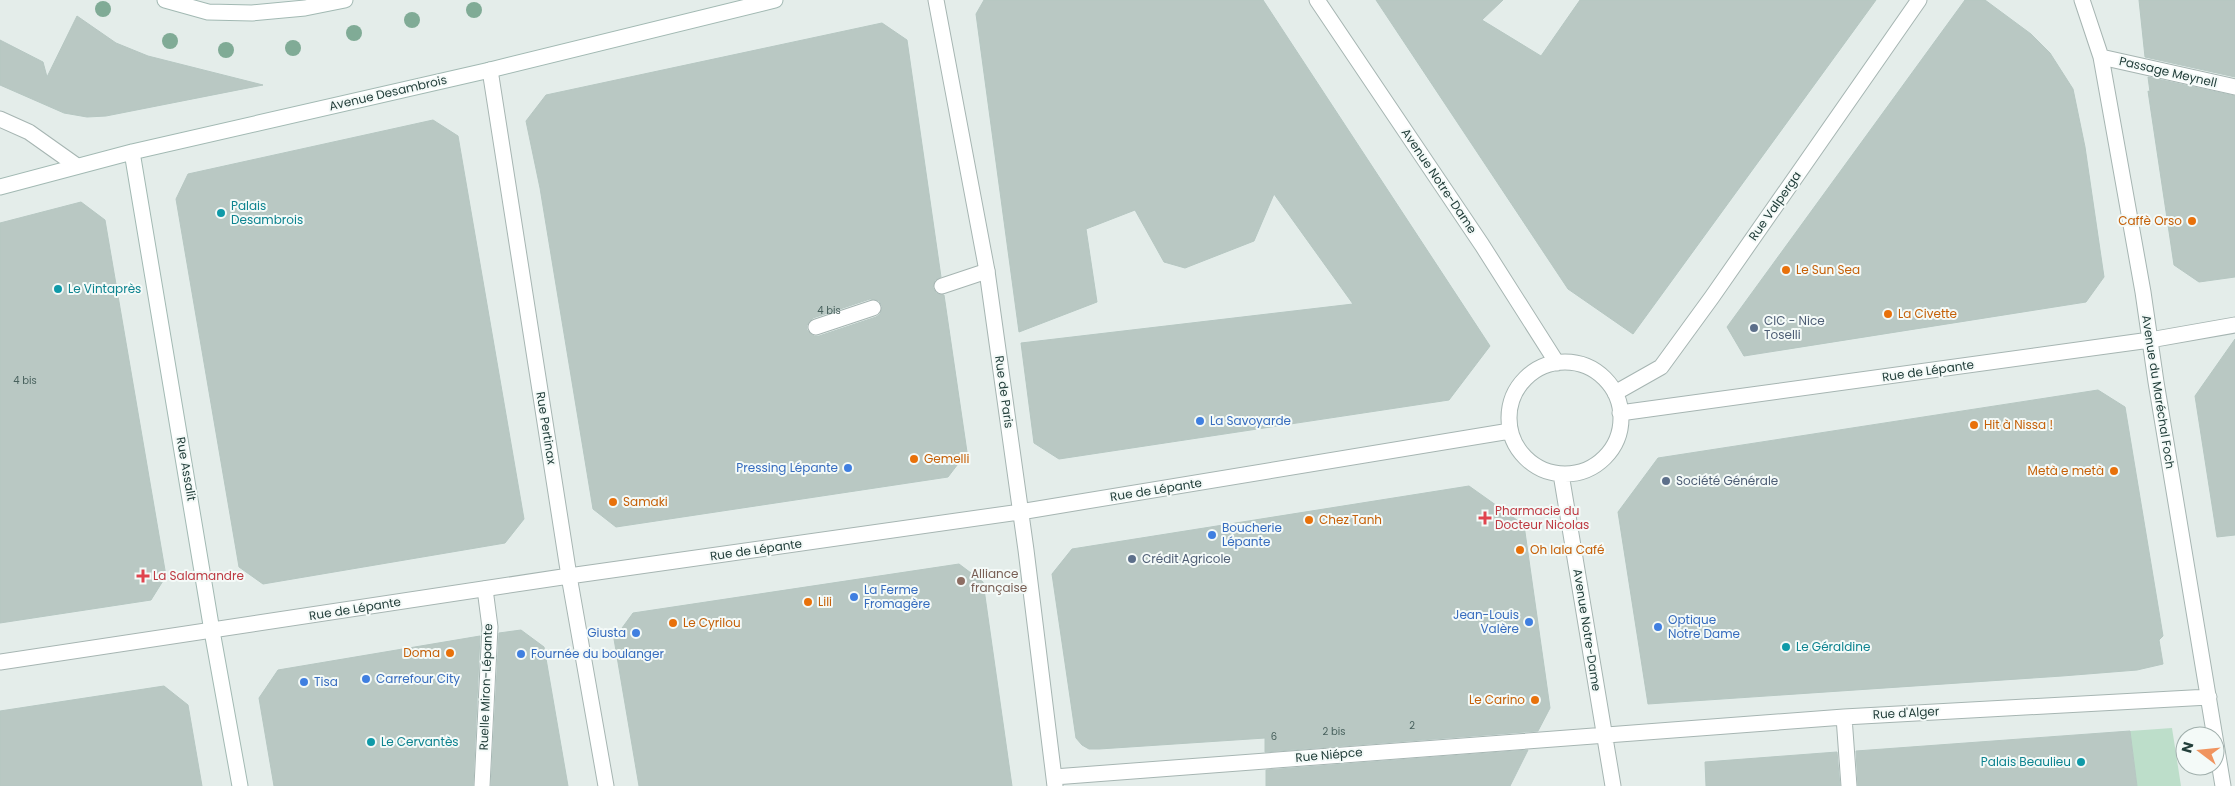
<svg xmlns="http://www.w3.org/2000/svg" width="2235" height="786" viewBox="0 0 2235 786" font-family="Poppins,sans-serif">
<rect width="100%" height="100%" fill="#e4edea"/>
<path fill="#bddeca" d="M2172 728 2181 786H2137L2130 731Z"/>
<path fill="#b9c8c3" stroke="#b6c7c2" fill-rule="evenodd" d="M984 0H1263L1490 346 1449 400 1059 459 1034 443 1021 343 1353 304 1274 194 1254 241 1185 268 1164 262 1135 210 1086 229 1097 302 1019 332 976 14Z
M1376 0H1503L1482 20 1541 56 1580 0H1876L1633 334 1568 289Z
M1965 0H1985L2031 34 2050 53 2073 89 2085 147 2104 277 2086 302 1744 356 1727 327Z
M2139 0H2235V77L2145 57Z
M77 16 116 43 148 56 263 85 106 116 87 117 64 113 0 85V40L43 62 47 77Z
M882 23 907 40 941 277 935 280 933 288 936 293 944 295 967 452 948 477 616 527 593 509 540 188 526 121 546 95ZM870 299 879 301 882 306 880 314 876 317 819 336H814L807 330V325L813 318Z
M2148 77 2235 96V277L2199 282 2174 265 2148 91 2150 92Z
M433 120 458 136 524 519 505 543 263 584 239 567 176 199 188 174Z
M81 202 105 220 166 576 151 600 0 623V223Z
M2235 339V535L2217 537 2195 396Z
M2098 390 2125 407 2163 636 2159 640 2163 664 2137 670 2062 676 1648 704 1618 512 1658 458Z
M1469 486 1524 525 1550 708 1538 731 1265 752V738L1099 749H1089L1082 745 1076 738 1052 574 1072 549Z
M959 564 983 582 1012 786H639L614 639 633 613Z
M521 630 544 647 568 786H491L499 633Z
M480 636 473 786H274L259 698 278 670Z
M164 686 188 705 202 786H0V711Z
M2130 731 2137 786H1858L1856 751Z
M1528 750 1510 786H1266V770Z
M1837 752 1840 786H1706L1705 762Z"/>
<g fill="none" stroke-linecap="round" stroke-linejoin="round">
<g stroke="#a6b5b2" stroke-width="17">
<path id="lane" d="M942 286 987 271
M816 327 873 308
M482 786 490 627 485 589"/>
</g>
<g stroke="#a6b5b2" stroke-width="17">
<path id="street" d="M936 0 987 271 1026 550 1055 786
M1317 0 1482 245 1557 363
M2082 0 2101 57 2143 292 2156 382 2223 786
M2101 57 2235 87
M490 70 569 576 606 786
M0 119 29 132 77 166
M1509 418a56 56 0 1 1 112 0a56 56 0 1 1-112 0Z
M1615 393 1661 367 1712 297 1919 0
M1620 413 2150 340 2235 325
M1561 474 1613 786
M0 662 569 576 1020 512 1510 431
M1844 717 1849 786
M1054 777 1844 717 2209 697"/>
</g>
<g stroke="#a2b9b3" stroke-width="17">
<path id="secondary" d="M165 0 208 12 252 13 305 8 345 0
M132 152 212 631 240 786
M0 187 132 152 490 70 775 0"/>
</g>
<use href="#lane" stroke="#fff" stroke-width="15"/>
<use href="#street" stroke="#fff" stroke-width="15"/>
<use href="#secondary" stroke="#fff" stroke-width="15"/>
</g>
<g fill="#80ab96">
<circle cx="103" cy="9" r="8"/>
<circle cx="474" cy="10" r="8"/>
<circle cx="412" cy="20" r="8"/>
<circle cx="354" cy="33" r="8"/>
<circle cx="170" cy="41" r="8"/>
<circle cx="293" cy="48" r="8"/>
<circle cx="226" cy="50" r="8"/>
</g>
<g fill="#0f9aa8" stroke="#f4faf8" stroke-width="2">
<circle cx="221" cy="213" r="5"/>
<circle cx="58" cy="289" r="5"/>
<circle cx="1786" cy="647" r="5"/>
<circle cx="371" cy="742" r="5"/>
<circle cx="2081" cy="762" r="5"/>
</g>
<g fill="#e8710a" stroke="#f4faf8" stroke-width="2">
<circle cx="2192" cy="221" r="5"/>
<circle cx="1786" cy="270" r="5"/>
<circle cx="1888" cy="314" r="5"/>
<circle cx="1974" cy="425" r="5"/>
<circle cx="914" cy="459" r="5"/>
<circle cx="2114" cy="471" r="5"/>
<circle cx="613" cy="502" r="5"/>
<circle cx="1309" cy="520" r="5"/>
<circle cx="1520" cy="550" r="5"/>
<circle cx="808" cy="602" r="5"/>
<circle cx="673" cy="623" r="5"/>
<circle cx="450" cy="653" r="5"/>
<circle cx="1535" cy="700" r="5"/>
</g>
<g fill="#5c6f8a" stroke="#f4faf8" stroke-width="2">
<circle cx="1754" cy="328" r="5"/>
<circle cx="1666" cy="481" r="5"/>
<circle cx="1132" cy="559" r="5"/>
</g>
<g fill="#3f7fe0" stroke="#f4faf8" stroke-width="2">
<circle cx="1200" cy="421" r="5"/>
<circle cx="848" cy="468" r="5"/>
<circle cx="1212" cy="535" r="5"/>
<circle cx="854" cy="597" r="5"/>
<circle cx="1529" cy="622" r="5"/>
<circle cx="1658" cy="627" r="5"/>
<circle cx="636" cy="633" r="5"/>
<circle cx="521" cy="654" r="5"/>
<circle cx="366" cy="679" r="5"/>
<circle cx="304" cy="682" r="5"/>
</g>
<g fill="#e0444e" stroke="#f4faf8" stroke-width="2">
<path d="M1482.5 510.5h5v5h5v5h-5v5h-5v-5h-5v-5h5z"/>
<path d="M140.5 568.5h5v5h5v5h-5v5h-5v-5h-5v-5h5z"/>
</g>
<circle fill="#8d6e63" stroke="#f4faf8" stroke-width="2" cx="961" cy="581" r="5"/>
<g text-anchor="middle" stroke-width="4" stroke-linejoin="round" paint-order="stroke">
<g font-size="10" fill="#48615d">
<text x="829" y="314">4 bis</text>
<text x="25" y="384">4 bis</text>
<text x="1412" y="729">2</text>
<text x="1334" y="735">2 bis</text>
<text x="1274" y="740">6</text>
</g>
<g font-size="12" fill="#233f3b" stroke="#f4faf8">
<text transform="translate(2168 72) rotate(13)" y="4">Passage Meynell</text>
<text transform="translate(388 93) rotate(-13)" y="4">Avenue Desambrois</text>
<text transform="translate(1439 181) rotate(56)" y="4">Avenue Notre-Dame</text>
<text transform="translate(1775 206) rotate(-55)" y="4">Rue Valperga</text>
<text transform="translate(1928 371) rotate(-8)" y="4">Rue de Lépante</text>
<text transform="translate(1004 392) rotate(82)" y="4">Rue de Paris</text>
<text transform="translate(2158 392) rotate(81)" y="4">Avenue du Maréchal Foch</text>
<text transform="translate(546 428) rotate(81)" y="4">Rue Pertinax</text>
<text transform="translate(186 469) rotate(80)" y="4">Rue Assalit</text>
<text transform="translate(1156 490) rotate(-9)" y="4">Rue de Lépante</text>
<text transform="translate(756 550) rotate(-8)" y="4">Rue de Lépante</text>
<text transform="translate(355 609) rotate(-9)" y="4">Rue de Lépante</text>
<text transform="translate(1587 630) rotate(81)" y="4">Avenue Notre-Dame</text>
<text transform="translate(486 687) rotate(-88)" y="4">Ruelle Miron-Lépante</text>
<text transform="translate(1906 713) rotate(-3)" y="4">Rue d'Alger</text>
<text transform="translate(1329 755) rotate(-5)" y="4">Rue Niépce</text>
</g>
<g font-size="12" fill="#0d838f" stroke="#f4faf8" text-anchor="start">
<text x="231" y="210">Palais<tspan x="231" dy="14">Desambrois</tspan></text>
<text x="68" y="293">Le Vintaprès</text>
<text x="1796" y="651">Le Géraldine</text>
<text x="381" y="746">Le Cervantès</text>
<text x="2071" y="766" text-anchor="end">Palais Beaulieu</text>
</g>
<g font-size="12" fill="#c56008" stroke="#f4faf8" text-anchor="start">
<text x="2182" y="225" text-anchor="end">Caffè Orso</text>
<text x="1796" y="274">Le Sun Sea</text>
<text x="1898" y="318">La Civette</text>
<text x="1984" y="429">Hit à Nissa !</text>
<text x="924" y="463">Gemelli</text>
<text x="2104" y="475" text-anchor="end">Metà e metà</text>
<text x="623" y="506">Samaki</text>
<text x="1319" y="524">Chez Tanh</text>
<text x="1530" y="554">Oh lala Café</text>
<text x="818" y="606">Lili</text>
<text x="683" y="627">Le Cyrilou</text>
<text x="440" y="657" text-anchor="end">Doma</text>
<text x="1525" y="704" text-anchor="end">Le Carino</text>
</g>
<g font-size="12" fill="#4e5e75" stroke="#f4faf8" text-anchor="start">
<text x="1764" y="325">CIC - Nice<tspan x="1764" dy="14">Toselli</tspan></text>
<text x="1676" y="485">Société Générale</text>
<text x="1142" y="563">Crédit Agricole</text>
</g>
<g font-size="12" fill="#366cbe" stroke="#f4faf8" text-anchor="start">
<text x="1210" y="425">La Savoyarde</text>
<text x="838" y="472" text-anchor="end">Pressing Lépante</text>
<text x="1222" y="532">Boucherie<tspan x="1222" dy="14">Lépante</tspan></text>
<text x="864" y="594">La Ferme<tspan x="864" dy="14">Fromagère</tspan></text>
<text x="1519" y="619" text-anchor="end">Jean-Louis<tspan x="1519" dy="14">Valère</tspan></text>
<text x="1668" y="624">Optique<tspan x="1668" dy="14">Notre Dame</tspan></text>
<text x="626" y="637" text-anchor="end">Giusta</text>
<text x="531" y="658">Fournée du boulanger</text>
<text x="376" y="683">Carrefour City</text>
<text x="314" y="686">Tisa</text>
</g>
<g font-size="12" fill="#be3a42" stroke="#f4faf8" text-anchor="start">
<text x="1495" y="515">Pharmacie du<tspan x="1495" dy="14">Docteur Nicolas</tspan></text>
<text x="153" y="580">La Salamandre</text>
</g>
<g font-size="12" fill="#785e54" stroke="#f4faf8" text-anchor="start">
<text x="971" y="578">Alliance<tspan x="971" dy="14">française</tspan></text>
</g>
</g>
<g transform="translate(2200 751) rotate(286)"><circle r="24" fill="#f4faf8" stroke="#a0afac"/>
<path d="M0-4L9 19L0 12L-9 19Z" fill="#f0945f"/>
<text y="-8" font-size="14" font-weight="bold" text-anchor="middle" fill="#233f3b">N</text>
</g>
</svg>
